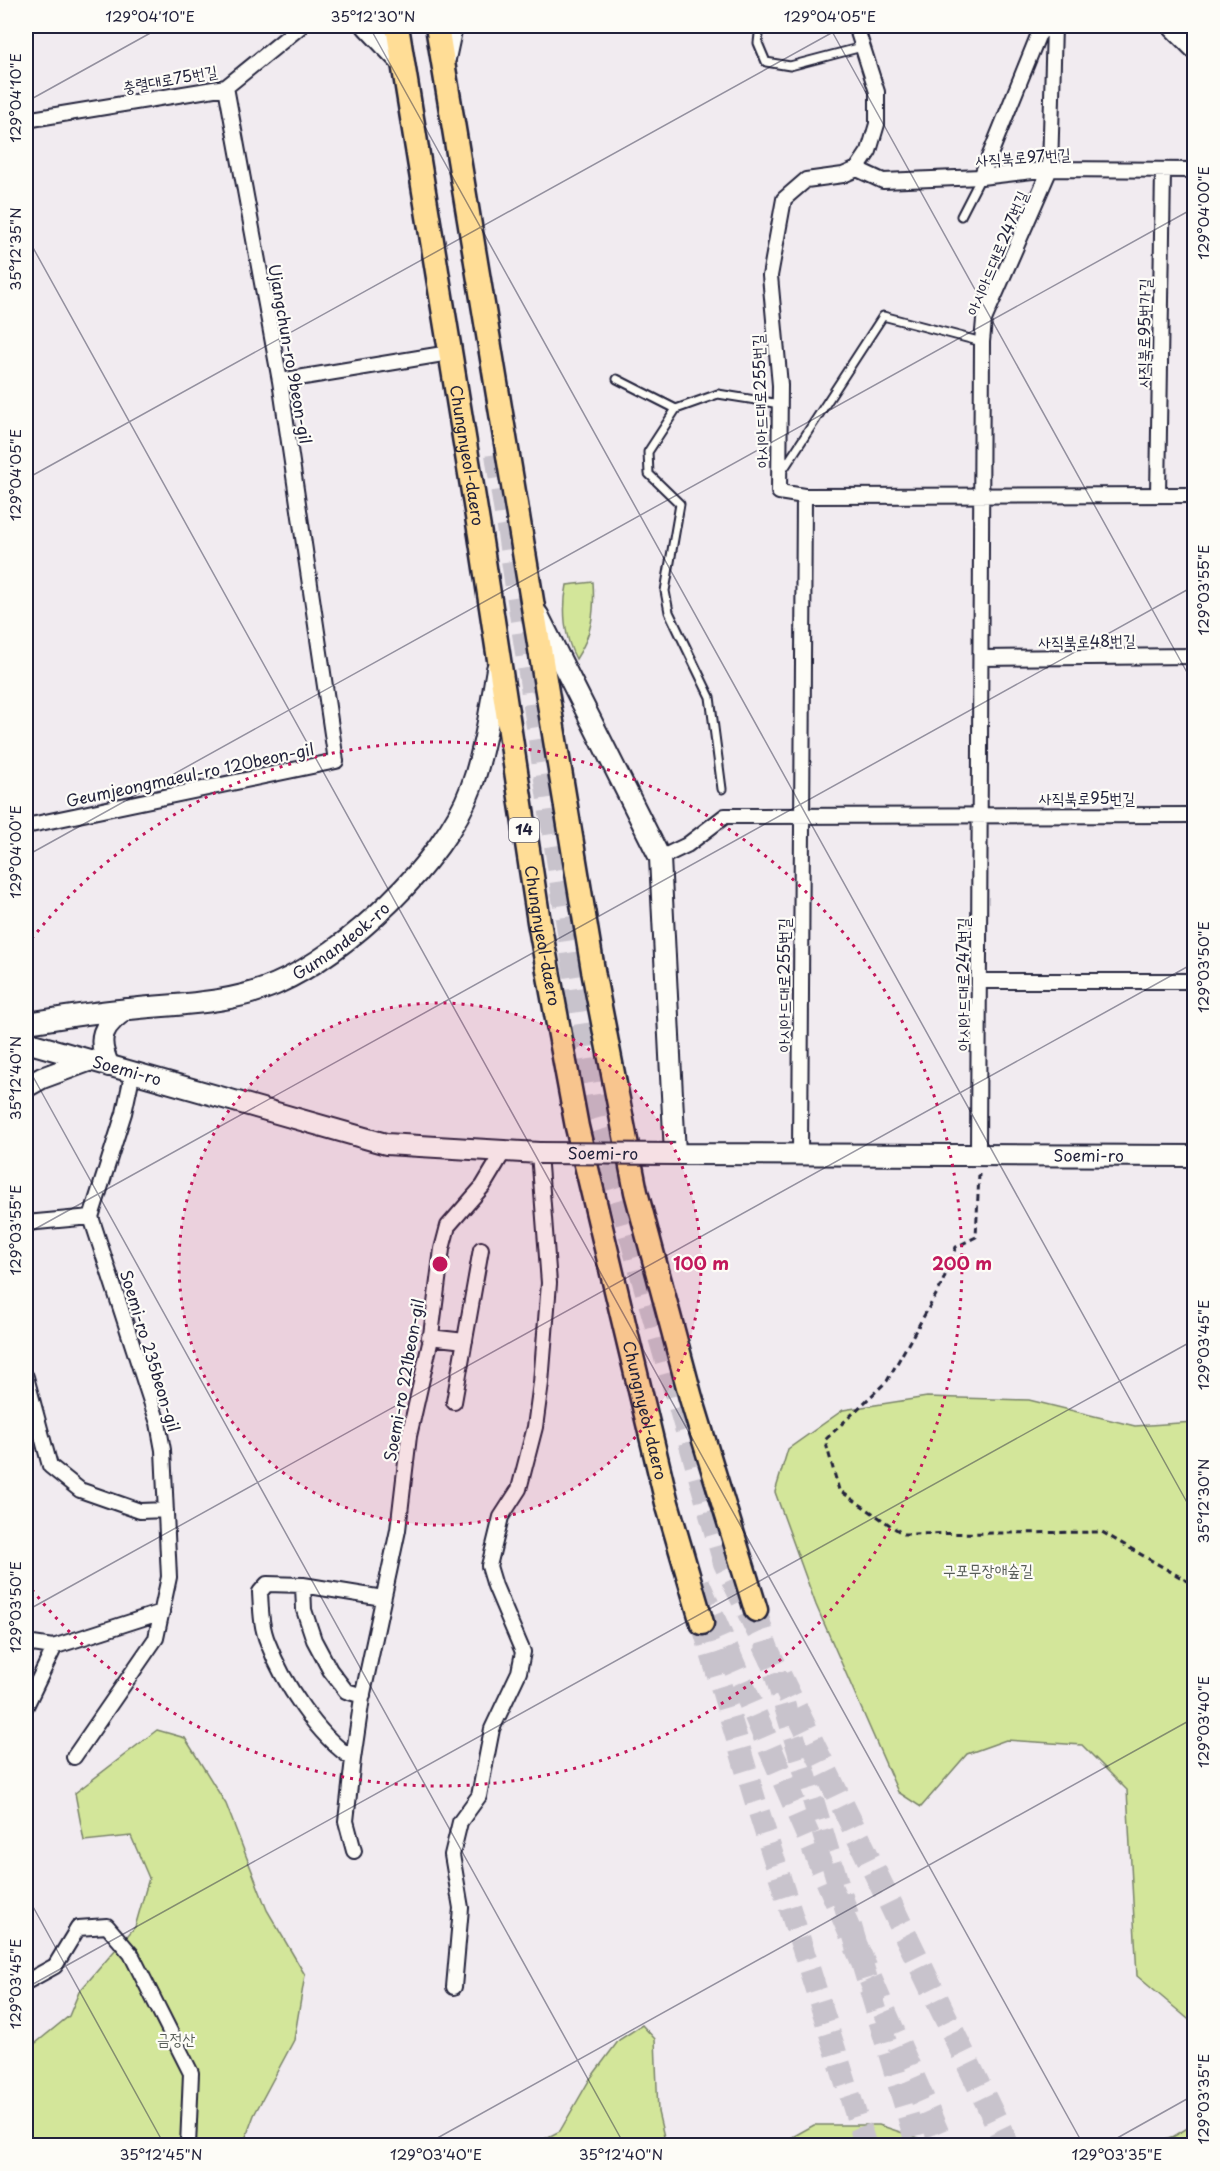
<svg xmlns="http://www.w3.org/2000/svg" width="1220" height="2171" viewBox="0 0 1220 2171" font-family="'Playpen Sans','Poor Story',sans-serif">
<rect width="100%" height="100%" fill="#f1ebf0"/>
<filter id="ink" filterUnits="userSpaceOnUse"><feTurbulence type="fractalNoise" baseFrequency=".0167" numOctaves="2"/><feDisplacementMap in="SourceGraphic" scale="12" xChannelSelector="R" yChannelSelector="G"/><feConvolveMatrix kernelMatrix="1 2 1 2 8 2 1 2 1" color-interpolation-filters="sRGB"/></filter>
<g filter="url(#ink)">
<path fill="#d3e69a" stroke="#7a846a" stroke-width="1.5" d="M593 582C595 611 592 635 576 659 564 637 562 609 567 585Z
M927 1397 1029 1400 1135 1426 1194 1422V2024L1137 1976 1127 1790 1082 1745 1006 1740 967 1754 921 1807 898 1792 816 1605 775 1492 788 1449 843 1410Z
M157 1730 185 1738 226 1804 267 1910 305 1975 294 2040 254 2115 243 2145 26 2146V2051L69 2016 79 1992 135 1927 149 1878 131 1836 84 1841 75 1793Z
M642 2025 655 2039 658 2112 666 2145H533L560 2131 590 2079 619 2040Z
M1194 2124V2145H1149L1171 2138Z
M814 2125H879L939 2145H778Z"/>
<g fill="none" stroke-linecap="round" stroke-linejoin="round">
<path stroke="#c8c3cc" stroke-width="22" stroke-dasharray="22 11" stroke-linecap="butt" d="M756 1610 917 2146
M702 1623 756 1803 866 2146"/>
<path stroke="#c8c3cc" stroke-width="24" stroke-dasharray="24 12" stroke-linecap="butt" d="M497 454 597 1118 725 1563 1008 2146
M698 1583 943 2146"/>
<g stroke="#22223b" stroke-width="11">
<path id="service" d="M760 26 758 43 766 62 790 66 862 47
M961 216 981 177
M617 379 676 409
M781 473 883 316 982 342
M722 789 710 697 669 612 665 591 680 504 649 474 648 452 676 409 718 394 780 404"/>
</g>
<g stroke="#22223b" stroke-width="18">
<path id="minor" d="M856 26 877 92V124L869 151 857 169 843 175 806 180 784 199 770 276 780 385 779 492 804 496 1194 495
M1171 26H1194
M26 120 226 87 301 26
M857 169 883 181 981 177 1050 169 1194 170
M981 177 1038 36 1046 26
M280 381 449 353
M1158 495 1163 170
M981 658 1194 656
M26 826 336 761 280 381 226 87
M660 858 687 845 725 816 1194 815
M979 981H1194
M978 1154 982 342 984 320 1050 169 1054 26
M800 1156 804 496
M26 1223 91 1217
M429 1337 465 1341
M26 1377 50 1466 80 1490 140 1511 166 1510
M454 1402 481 1249
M303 1585 304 1610 314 1640 330 1670 346 1691 363 1696
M26 1643 53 1647 162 1612
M26 1706 55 1646
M74 1757 156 1638 169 1577 163 1450 158 1423 91 1217 124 1113 133 1071
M353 1759C318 1736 283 1683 268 1643 261 1627 261 1610 260 1592L267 1584 303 1585 383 1598
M354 1851 346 1821 353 1759 362 1698 398 1530 409 1436 430 1343 442 1249 448 1226 483 1186 504 1151
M26 1982 55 1966 78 1928 107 1926 131 1954 191 2073 188 2146
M454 1987 461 1908 452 1855 460 1822 479 1796 492 1729 519 1672 523 1652 495 1586 489 1566 501 1517 519 1489 535 1427 541 1383 549 1283 539 1153"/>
</g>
<g stroke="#22223b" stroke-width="22">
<path id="tertiary" d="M1171 26 1194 49"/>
</g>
<g stroke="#22223b" stroke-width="24">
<g id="secondary">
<path d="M367 26 401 62"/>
<path d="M445 59 452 26"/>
<path id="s1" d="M538 615 660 858 675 1154 1194 1156"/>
<path id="s2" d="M26 1023C60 1018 94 1012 129 1009 177 1004 231 1004 276 984 347 953 444 862 471 788 485 750 490 709 497 669"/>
<path id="s3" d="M26 1042 386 1144 539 1153"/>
<path d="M109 1066C96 1038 102 1025 127 1009"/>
<path d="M26 1087 42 1078 88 1061"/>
</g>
</g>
<g stroke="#22223b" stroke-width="27">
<g id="primary">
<path id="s4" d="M397 26 480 535 539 922 577 1127 667 1503 702 1623"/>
<path d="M437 26 594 976 636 1192 691 1398 756 1610"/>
</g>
</g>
<path stroke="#22223b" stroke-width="3" stroke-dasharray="6 4.5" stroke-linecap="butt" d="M979 1174 976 1237 956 1247 941 1286 887 1381 825 1440 839 1490 903 1534 1102 1532 1194 1585"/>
<use href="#service" stroke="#fdfcf7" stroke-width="7"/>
<use href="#minor" stroke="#fdfcf7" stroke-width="14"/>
<use href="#tertiary" stroke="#fdfcf7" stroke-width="18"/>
<use href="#secondary" stroke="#fdfcf7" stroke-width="20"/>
<use href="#primary" stroke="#ffdd96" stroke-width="22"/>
<g stroke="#22223b" stroke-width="24" stroke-linecap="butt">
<g id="secondary-bridge">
<path id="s5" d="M539 1153 675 1154"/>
</g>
</g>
<use href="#secondary-bridge" stroke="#fdfcf7" stroke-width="20"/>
</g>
</g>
<path fill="none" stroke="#22223b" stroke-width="1.5" stroke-opacity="0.45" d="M369 26 1194 1515M829 26 1194 685M26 102 163 26M26 235 1084 2146M26 479 844 26M26 856 1194 208M26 1064 625 2146M26 1234 1194 586M26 1611 1194 963M26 1894 165 2146M26 1988 1194 1340M423 2146 1194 1718M1103 2146 1194 2095"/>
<circle cx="440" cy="1264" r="261" fill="#c2185b" fill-opacity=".12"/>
<g fill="none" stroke="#c2185b" stroke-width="3" stroke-dasharray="3 6">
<circle cx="440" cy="1264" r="261"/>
<path d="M26 946A522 522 0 1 1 26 1582"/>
</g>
<g text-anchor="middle" stroke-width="4.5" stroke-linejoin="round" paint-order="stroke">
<rect fill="#fdfcf7" stroke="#646373" stroke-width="1.5" x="509" y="818" width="30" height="24" rx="4.5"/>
<g font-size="15" font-weight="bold" fill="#22223b">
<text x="524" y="835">14</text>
</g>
<g font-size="16" fill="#22223b" stroke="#fdfcf7">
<text transform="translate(170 79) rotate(-10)" y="6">충렬대로75번길</text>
<text transform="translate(1023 157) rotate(-4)" y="6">사직북로97번길</text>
<text transform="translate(997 253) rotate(-67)" y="6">아시아드대로247번길</text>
<text transform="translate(1144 333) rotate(-89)" y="6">사직북로95번가길</text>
<text transform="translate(290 354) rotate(80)" y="6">Ujangchun-ro 9beon-gil</text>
<text transform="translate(760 401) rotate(-92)" y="6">아시아드대로255번길</text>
<text dy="6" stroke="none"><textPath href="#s4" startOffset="435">Chungnyeol-daero</textPath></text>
<text transform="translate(1087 641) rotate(-1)" y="6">사직북로48번길</text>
<text transform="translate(190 775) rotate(-12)" y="6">Geumjeongmaeul-ro 120beon-gil</text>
<text x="1087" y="804">사직북로95번길</text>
<text dy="6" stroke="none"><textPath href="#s4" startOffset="921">Chungnyeol-daero</textPath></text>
<text dy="6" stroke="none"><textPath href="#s2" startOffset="332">Gumandeok-ro</textPath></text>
<text transform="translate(963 984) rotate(-90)" y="6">아시아드대로247번길</text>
<text transform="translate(784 985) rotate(-90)" y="6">아시아드대로255번길</text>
<text dy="6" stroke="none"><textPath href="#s3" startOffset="105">Soemi-ro</textPath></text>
<text dy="6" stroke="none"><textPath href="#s5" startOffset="64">Soemi-ro</textPath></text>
<text dy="6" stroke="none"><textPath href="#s1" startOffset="982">Soemi-ro</textPath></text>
<text transform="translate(150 1351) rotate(73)" y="6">Soemi-ro 235beon-gil</text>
<text transform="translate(404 1380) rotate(-80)" y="6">Soemi-ro 221beon-gil</text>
<text dy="6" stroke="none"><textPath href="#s4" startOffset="1407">Chungnyeol-daero</textPath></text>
</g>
<g font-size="16" fill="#575d58" stroke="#fdfcf7">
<text x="988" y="1576">구포무장애숲길</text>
<text x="176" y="2045">금정산</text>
</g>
</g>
<circle cx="440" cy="1264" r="9" fill="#c2185b" stroke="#fdfcf7" stroke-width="3"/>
<g font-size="18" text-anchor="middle" font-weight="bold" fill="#c2185b" stroke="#fdfcf7" stroke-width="4.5" stroke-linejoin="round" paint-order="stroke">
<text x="701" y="1270">100 m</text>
<text x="962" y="1270">200 m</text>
</g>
<rect width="1220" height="2171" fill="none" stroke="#fdfcf7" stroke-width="66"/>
<rect x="33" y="33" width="1154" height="2105" fill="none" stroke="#22223b" stroke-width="2"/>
<g font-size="15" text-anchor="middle" fill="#22223b">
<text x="150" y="22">129°04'10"E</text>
<text x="373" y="22">35°12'30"N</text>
<text x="830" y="22">129°04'05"E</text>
<text transform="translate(16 98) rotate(-90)" y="5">129°04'10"E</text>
<text transform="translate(1204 213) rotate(-90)" y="5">129°04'00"E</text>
<text transform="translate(16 249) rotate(-90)" y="5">35°12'35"N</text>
<text transform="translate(16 475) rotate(-90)" y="5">129°04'05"E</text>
<text transform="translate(1204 590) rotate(-90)" y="5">129°03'55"E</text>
<text transform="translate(16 852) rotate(-90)" y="5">129°04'00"E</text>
<text transform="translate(1204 967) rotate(-90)" y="5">129°03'50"E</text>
<text transform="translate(16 1078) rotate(-90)" y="5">35°12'40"N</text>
<text transform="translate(16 1230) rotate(-90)" y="5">129°03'55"E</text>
<text transform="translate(1204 1345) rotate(-90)" y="5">129°03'45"E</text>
<text transform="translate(1204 1501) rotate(-90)" y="5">35°12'30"N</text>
<text transform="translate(16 1607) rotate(-90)" y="5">129°03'50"E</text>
<text transform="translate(1204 1722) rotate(-90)" y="5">129°03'40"E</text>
<text transform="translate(16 1984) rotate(-90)" y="5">129°03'45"E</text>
<text transform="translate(1204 2099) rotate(-90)" y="5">129°03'35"E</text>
<text x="161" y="2160">35°12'45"N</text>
<text x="436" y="2160">129°03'40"E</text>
<text x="621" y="2160">35°12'40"N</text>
<text x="1117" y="2160">129°03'35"E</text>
</g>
</svg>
